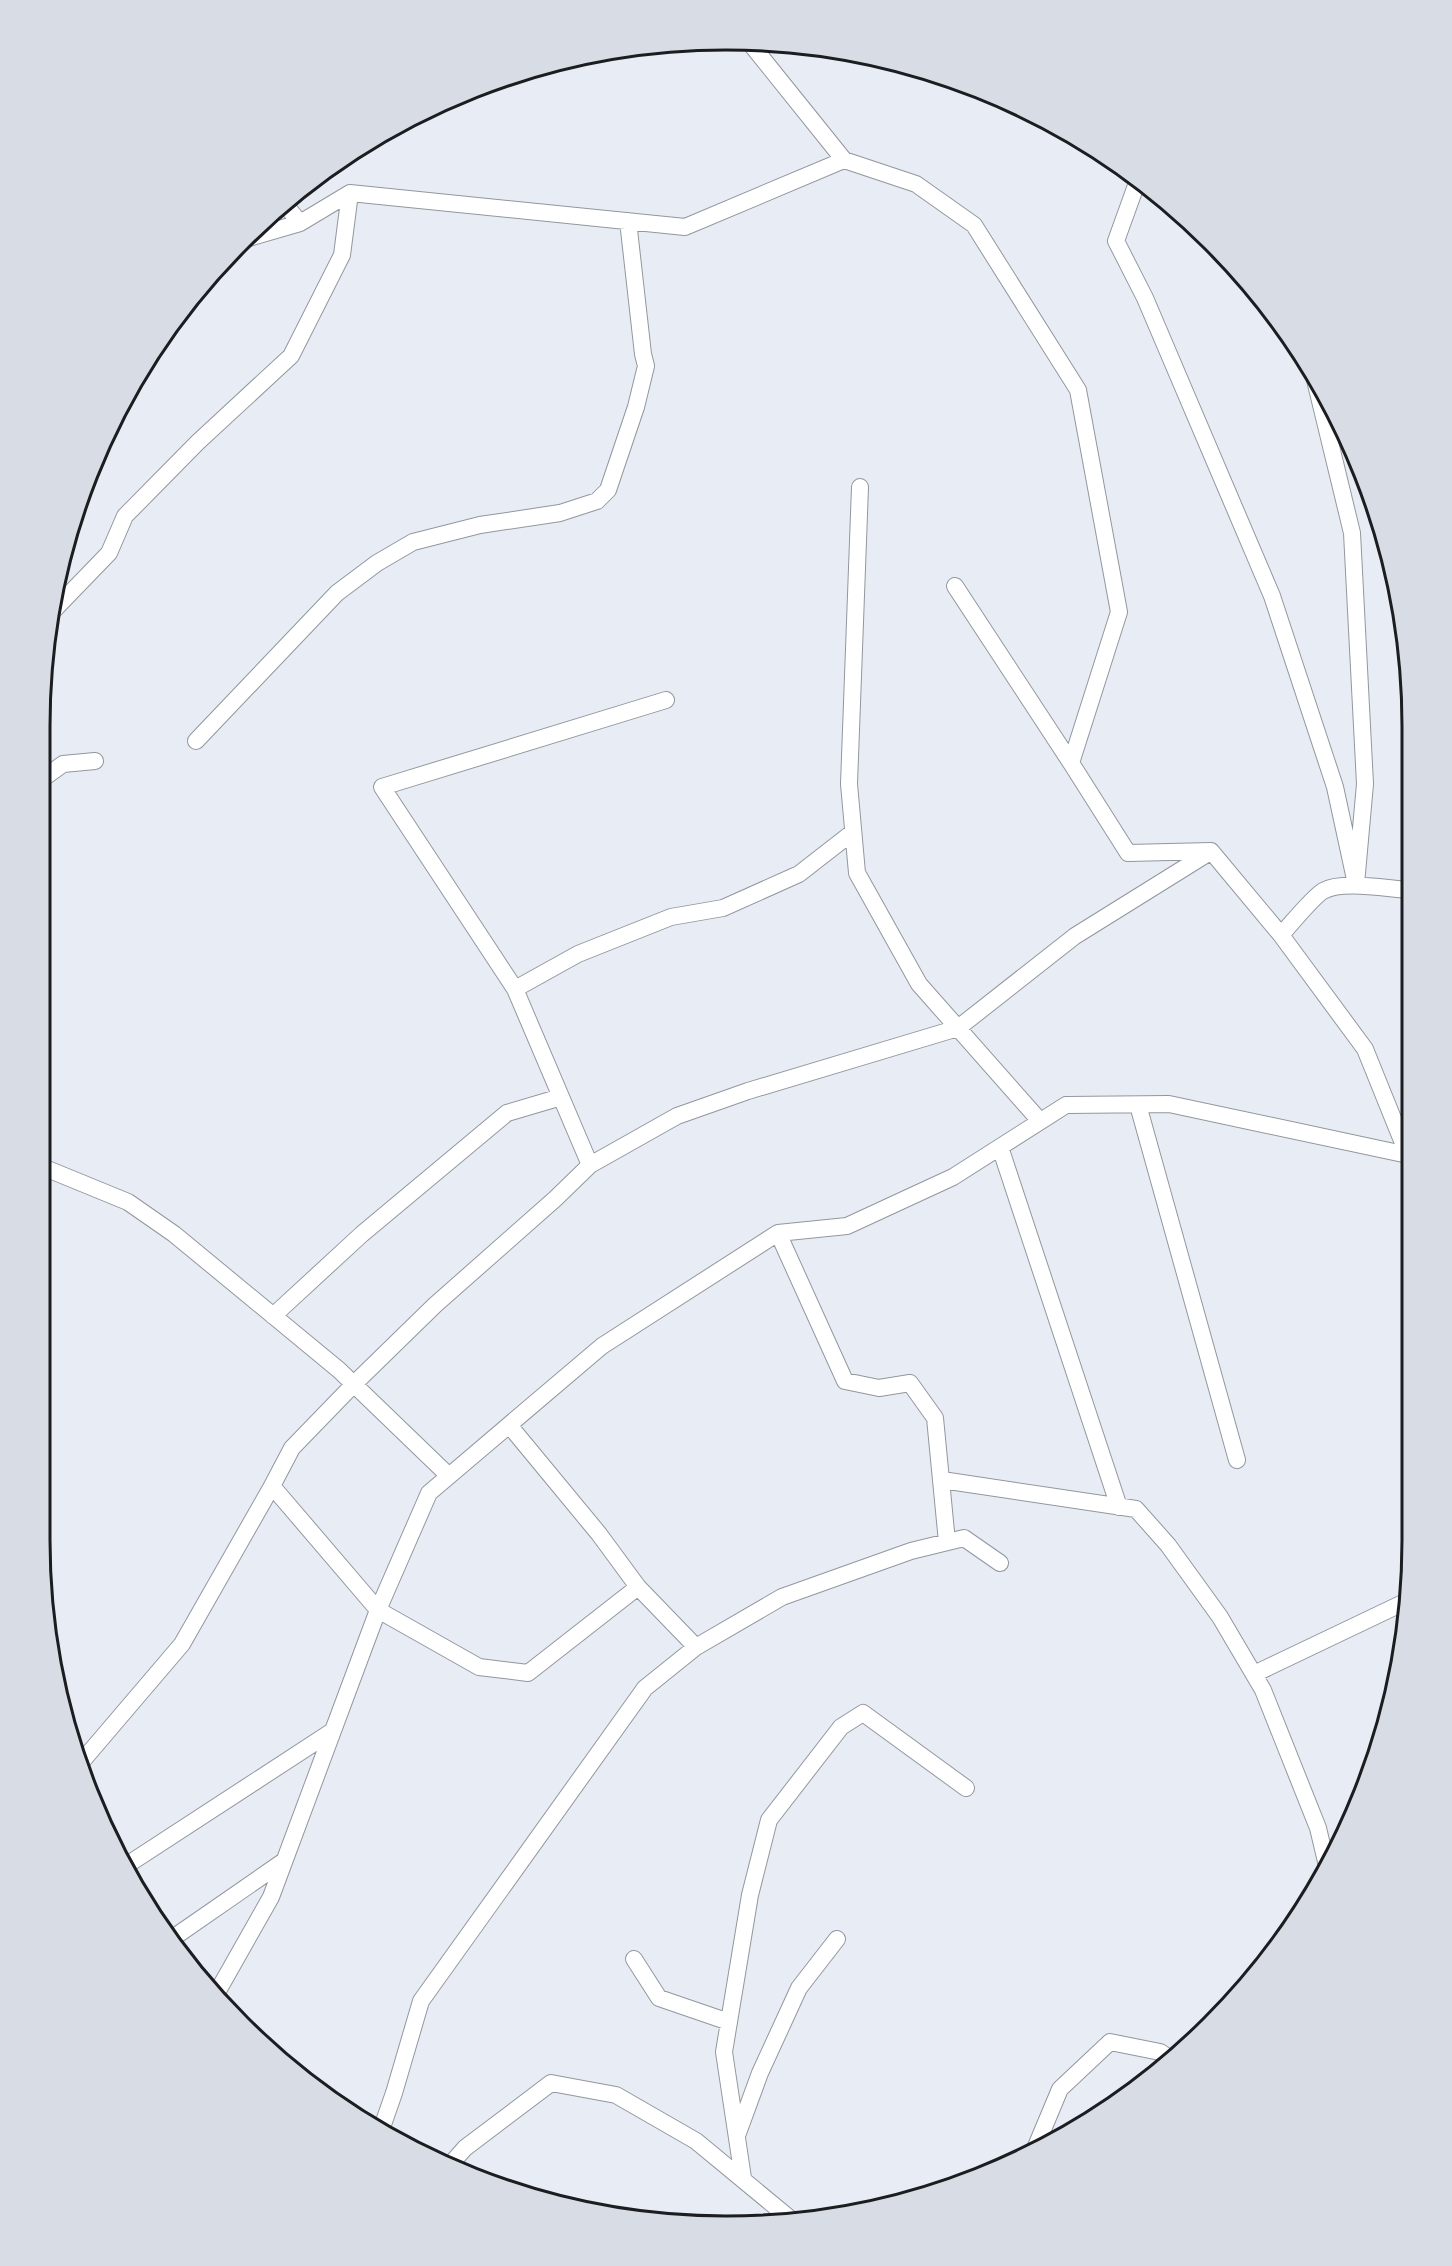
<svg xmlns="http://www.w3.org/2000/svg" width="1452" height="2266" viewBox="0 0 1452 2266" font-family="'PT Sans',sans-serif">
<rect width="100%" height="100%" fill="#e8edf5"/>
<g fill="none" stroke-linecap="round" stroke-linejoin="round">
<g stroke="#92979e" stroke-width="18">
<path id="minor" d="M750 43 844 160
M1138 180 1116 241 1145 298 1272 596 1335 787 1356 884 1365 784 1352 533 1314 376
M284 203 300 223
M245 239 300 223 350 193 685 227 844 160 916 184 974 225 1078 390 1119 612 1071 763 1128 853 1211 851 1281 935 1365 1049 1409 1158
M860 487 849 784 857 873 919 984 1040 1121
M955 586 1071 763
M50 614 109 553 125 516 198 442 291 356 342 255 350 193
M196 741 337 593 377 563 413 542 480 525 560 513 597 501 608 490 636 407 646 366 643 354 628 221
M45 777 63 764 95 761
M1281 935C1289 926 1314 896 1323 891 1342 880 1388 889 1411 890
M515 989 578 954 671 917 723 908 799 874 853 832
M1138 1105 1237 1460
M1000 1147 1119 1507
M590 1165 515 989 382 787 666 700
M45 1168 128 1202 174 1234 339 1370 449 1476
M778 1233 845 1381 879 1388 910 1383 935 1418 947 1542
M273 1316 362 1234 507 1113 561 1097
M509 1425 599 1534 638 1587 696 1647
M942 1480 1136 1509 1168 1545 1220 1617 1263 1690 1318 1828 1328 1870
M272 1486 292 1448 354 1384 435 1305 555 1199 590 1165 677 1116 748 1091 958 1028 1075 936 1210 852
M1254 1674 1407 1601
M78 1766 182 1644 272 1486 378 1610 479 1667 528 1673 638 1587
M127 1865 331 1732
M170 1940 284 1861
M634 1959 659 1998 729 2022
M215 1996 271 1897 378 1610 429 1493 602 1346 778 1233 847 1226 953 1177 1066 1105 1169 1104 1408 1155
M380 2133 394 2093 421 2001 645 1688 696 1647 782 1597 911 1551 964 1538 1000 1563
M738 2133 760 2073 799 1988 837 1939
M1034 2151 1060 2089 1110 2042 1160 2052 1169 2058
M450 2165 465 2148 551 2083 616 2095 696 2141 794 2222
M743 2178 724 2052 750 1895 769 1820 841 1727 863 1713 966 1788"/>
</g>
<use href="#minor" stroke="#fff" stroke-width="16"/>
</g>
<path d="M0 0H1452V2266H0ZM726 50H726A676 676 0 0 1 1402 726V1540A676 676 0 0 1 726 2216H726A676 676 0 0 1 50 1540V726A676 676 0 0 1 726 50Z" fill="#d8dce4" fill-rule="evenodd"/>
<path fill="none" stroke="#1b1d20" stroke-width="3" d="M726 50H726A676 676 0 0 1 1402 726V1540A676 676 0 0 1 726 2216H726A676 676 0 0 1 50 1540V726A676 676 0 0 1 726 50Z"/>
</svg>
